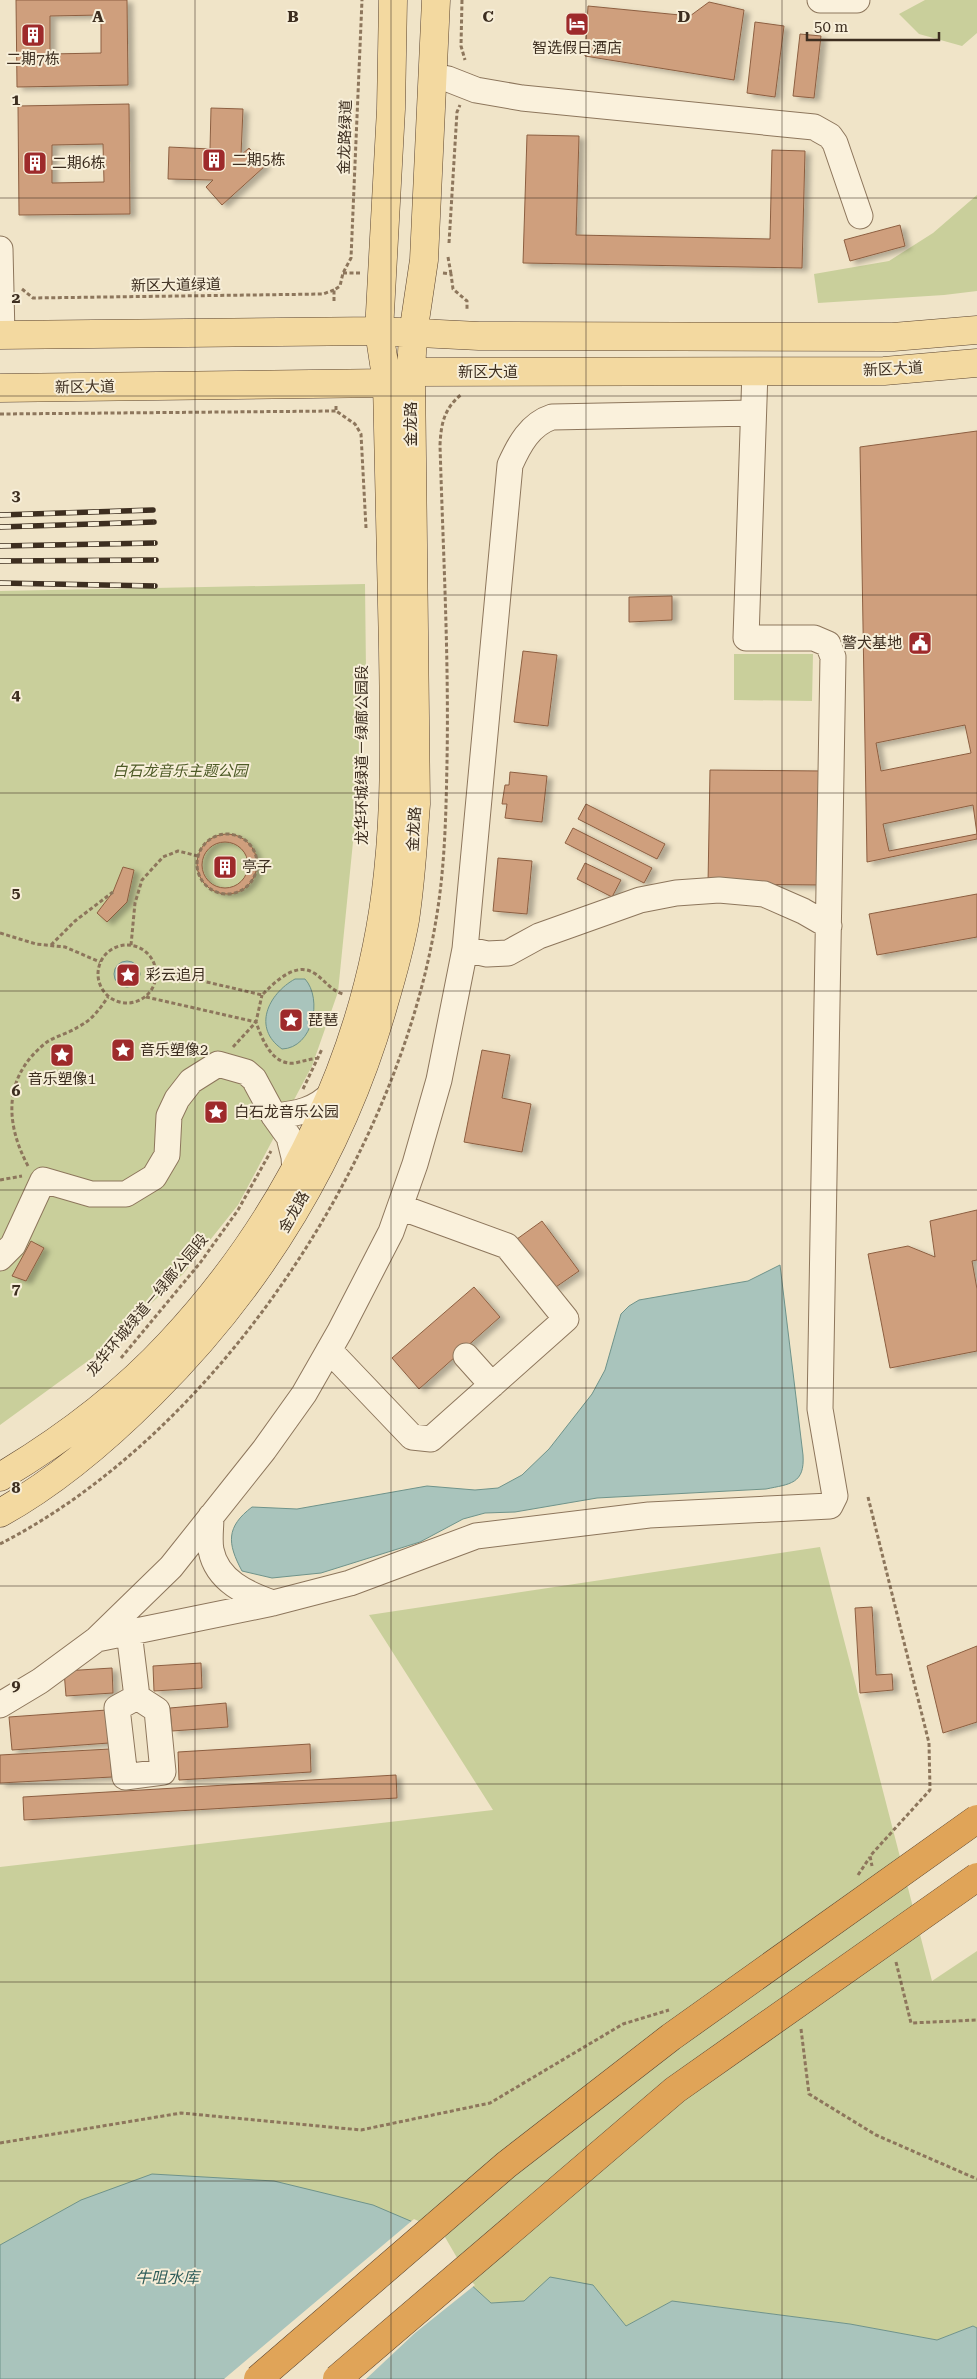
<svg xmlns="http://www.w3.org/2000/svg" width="977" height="2379" viewBox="0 0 977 2379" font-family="'Roboto Serif','Noto Sans SC',serif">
<defs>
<filter id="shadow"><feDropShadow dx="5.5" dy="3" stdDeviation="2.5" flood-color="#0004"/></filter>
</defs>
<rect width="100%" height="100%" fill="#f0e4c8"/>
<path fill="#c9cf9b" d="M925 0H977V33L962 46 919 34 899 14Z
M977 195V291L944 295 818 303 814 274 889 261 933 233Z
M365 584 366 672 357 802 338 992 312 1066 238 1205 183 1274 92 1358 0 1425V591Z
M734 654H813L812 701 734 700Z
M820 1547 932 1981 977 1951V2328L973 2326 937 2340 850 2324 672 2301 626 2326 593 2285 524 2301 491 2303 468 2282 0 2245V1867L493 1810 369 1615Z"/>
<path fill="#a9c4bc" stroke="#6f938a" d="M114 974a13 13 0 1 1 26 0a13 13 0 1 1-26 0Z
M295 979H305C323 999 313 1048 282 1049 252 1028 268 994 295 979Z
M780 1265 803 1455C805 1484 790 1484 766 1489L597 1498 515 1512 485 1513 463 1519 420 1542 321 1573 272 1578 242 1571C227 1543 226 1527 252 1507L297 1509 427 1486 475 1490 498 1488 522 1475 549 1449 592 1394 605 1370 621 1314 629 1306 639 1300 748 1281Z
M152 2174 274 2181 373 2205 441 2234 468 2282 491 2303 524 2301 550 2277 593 2285 626 2326 672 2301 850 2324 937 2340 973 2326 977 2328V2379H0V2245L81 2200Z"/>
<path fill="#f0e4c8" d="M414 2219 442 2232 470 2280 475 2285 415 2333 366 2379H224Z"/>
<path fill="#cf9f7d" stroke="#8d5f41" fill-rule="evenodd" filter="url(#shadow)" d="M16 0H127L128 85 17 87ZM101 15V53L50 54V16Z
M709 2 744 10 734 80 585 56 588 6 690 16Z
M755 22 784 26 775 97 747 93Z
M800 34 821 36 814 98 793 96Z
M129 104 130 214 19 215 18 106ZM103 144 104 182 52 183V145Z
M211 108 243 109 241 155 249 148 265 166 222 205 206 187 213 180 168 179 169 147 210 149Z
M527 135 579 136 576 235 770 239 772 150 805 151 802 268 523 263Z
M900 225 905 246 850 261 844 240Z
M977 431V839L867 862 860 447Z
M672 596V620L629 622V597Z
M523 651 557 655 548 726 514 722Z
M965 725 971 753 881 771 876 743Z
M710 770 824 771 822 885 708 884Z
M510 772 547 776 542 822 505 818 507 804H502L505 785H509Z
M586 804 665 844 657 859 578 819Z
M973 805 977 834 889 851 883 824Z
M573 828 652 868 644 883 565 843Z
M197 864a30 30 0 1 1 60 0a30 30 0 1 1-60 0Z
M202 865a23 23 0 1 1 46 0a23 23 0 1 1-46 0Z
M498 858 532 861 527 914 493 911Z
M585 863 621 880 612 897 577 879Z
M123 867 134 870 127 902 107 922 97 913 113 892Z
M977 894V937L877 955 869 914Z
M482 1050 510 1055 502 1098 531 1104 522 1152 464 1142Z
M977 1210V1260L972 1261 977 1289V1351L890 1368 868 1254 908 1246 935 1257 930 1221Z
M542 1221 579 1271 553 1289 517 1239Z
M31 1241 44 1248 26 1281 12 1276Z
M474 1287 500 1317 419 1389 392 1358Z
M872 1607 876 1675 892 1674 893 1690 860 1693 855 1608Z
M977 1646V1722L943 1733 927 1666Z
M201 1663 202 1688 154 1691 153 1666Z
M112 1668 113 1693 66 1696 64 1671Z
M226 1703 228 1727 172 1731 170 1708Z
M107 1710 109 1743 12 1750 9 1717Z
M310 1744 311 1772 179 1780 178 1752Z
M110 1749 112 1777 0 1783V1755Z
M396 1775 397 1798 24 1820 23 1797Z"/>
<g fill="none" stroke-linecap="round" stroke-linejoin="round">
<g stroke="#8d765c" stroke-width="27">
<path id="minor" d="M820 0H857
M433 76 448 79 476 90 522 98 814 127 830 136 835 143 860 216
M0 249 2 335
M465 949 487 954 508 953 539 936 640 900 676 893 719 890 764 894 803 911 829 926
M274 1116C297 1114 316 1110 332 1093
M0 1258 13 1245 43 1180 91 1194H126L154 1177 167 1155 169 1116 177 1099 191 1081 218 1064 246 1072 254 1079 274 1116 289 1137 294 1157 295 1171
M329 1350 412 1437 431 1439 566 1319 507 1246 400 1207
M466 1356 492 1385
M211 1516C211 1527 209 1540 211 1550 217 1581 247 1594 273 1603
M129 1632 137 1697 117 1708 125 1777 163 1772 157 1710 137 1697
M97 1639 273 1603 350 1583 476 1536 649 1515 830 1506 835 1496 820 1409 833 657 828 644 814 638H746L755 371
M0 1705 40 1681 97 1639 171 1567 264 1450 304 1394 340 1331 391 1232 415 1164 439 1080 465 949 510 465C519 445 530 424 552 417L753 413"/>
</g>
<g stroke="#5b4430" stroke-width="29">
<path id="major" d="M0 335 379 331 479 336 893 337 977 330
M0 388 387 383 411 372 884 371 977 363
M0 1477C62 1440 121 1396 170 1343 290 1215 370 1048 388 873 396 798 394 724 393 649 391 560 389 472 387 383L379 331 391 109 393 0
M0 1513C56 1482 106 1439 151 1394 261 1285 342 1152 384 1003 392 976 400 948 405 920 411 881 413 843 416 804L411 372 413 334 424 260 436 0"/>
</g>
<path stroke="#8d765c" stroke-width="3" stroke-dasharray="4 2.5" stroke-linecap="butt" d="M462 0 461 46 465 60
M449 243 457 112 460 105
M448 257 451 274
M343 273H360
M443 273 451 274 453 289 467 301V311
M22 289 33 298 323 294 334 290
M334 301V290L340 286 343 273 351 258 362 0
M336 406V411L355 424 361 434 366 528
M0 414 336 411
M197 864a30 30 0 1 1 60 0a30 30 0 1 1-60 0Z
M0 933 36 944 65 947 100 962
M98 974a29 29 0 1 1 58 0a29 29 0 1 1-58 0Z
M51 945 75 921 113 892
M131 945 135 903 142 880 163 857 178 851 198 856
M156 970 262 995C274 983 295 961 314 973 325 980 330 990 343 994
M146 997 256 1022C262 1039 272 1066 295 1063 303 1061 310 1059 319 1058
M233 1047 256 1022 262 995
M303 1089 322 1049
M28 1166C4 1121 4 1075 47 1042 56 1036 69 1033 78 1027 92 1020 99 1010 108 997
M0 1180 22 1176
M121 1358 200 1263 238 1210 271 1151
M868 1497 929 1743 930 1790 870 1856 872 1866
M0 1544C218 1432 397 1159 436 920 445 867 446 814 447 762 449 656 443 550 440 445 441 424 444 408 462 394
M858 1875 870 1857
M896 1962 911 2023 977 2020
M801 2029 809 2094 876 2135 977 2179
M0 2143 181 2113 361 2130 490 2103 623 2024 669 2010"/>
<use href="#minor" stroke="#faf1dc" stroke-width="25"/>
<use href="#major" stroke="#f3d9a0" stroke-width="28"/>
<g stroke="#3d2e20" stroke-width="5.5">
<path id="rail" d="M0 515 153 510
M0 527 154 522
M0 546 155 543
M0 561 156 560
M0 583 155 586"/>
</g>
<use href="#rail" stroke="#f7eed8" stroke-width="4" stroke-dasharray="11" stroke-linecap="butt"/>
<g stroke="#5b4430" stroke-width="29" stroke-linecap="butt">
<path id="highway-bridge" d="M258 2379 506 2165 671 2037 977 1819
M337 2379 675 2090 977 1877"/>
</g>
<use href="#highway-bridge" stroke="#e0a458" stroke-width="28"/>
</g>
<path fill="none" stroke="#3d2e20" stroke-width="1" stroke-opacity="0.55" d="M195 0V2379M391 0V2379M586 0V2379M782 0V2379M0 198H977M0 396H977M0 595H977M0 793H977M0 991H977M0 1190H977M0 1388H977M0 1586H977M0 1784H977M0 1982H977M0 2181H977"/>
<defs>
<g id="hotel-square" transform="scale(1.25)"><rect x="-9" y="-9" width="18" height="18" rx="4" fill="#9e2a2b" stroke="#f7eed8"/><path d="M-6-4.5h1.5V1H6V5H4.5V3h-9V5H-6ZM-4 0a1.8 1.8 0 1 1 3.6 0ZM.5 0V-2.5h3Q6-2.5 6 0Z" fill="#fff"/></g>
<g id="building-square" transform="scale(1.25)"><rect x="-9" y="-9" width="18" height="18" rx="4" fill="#9e2a2b" stroke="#f7eed8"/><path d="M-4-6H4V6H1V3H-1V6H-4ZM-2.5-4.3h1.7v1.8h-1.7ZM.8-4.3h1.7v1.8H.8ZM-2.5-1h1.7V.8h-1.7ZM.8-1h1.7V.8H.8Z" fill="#fff"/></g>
<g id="civic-square" transform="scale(1.25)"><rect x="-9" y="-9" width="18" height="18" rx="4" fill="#9e2a2b" stroke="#f7eed8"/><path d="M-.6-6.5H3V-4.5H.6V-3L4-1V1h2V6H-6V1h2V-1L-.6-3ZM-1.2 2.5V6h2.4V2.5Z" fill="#fff"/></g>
<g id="sight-square" transform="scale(1.25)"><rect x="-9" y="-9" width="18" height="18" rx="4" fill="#9e2a2b" stroke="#f7eed8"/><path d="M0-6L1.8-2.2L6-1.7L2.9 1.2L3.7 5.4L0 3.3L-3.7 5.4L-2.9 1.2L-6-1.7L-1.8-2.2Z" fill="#fff"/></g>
</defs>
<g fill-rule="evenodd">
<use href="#hotel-square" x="577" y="24"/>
<use href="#building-square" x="33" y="35"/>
<use href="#building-square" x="214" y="160"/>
<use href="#building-square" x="35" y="163"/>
<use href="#civic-square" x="920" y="643"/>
<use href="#building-square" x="225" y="867"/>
<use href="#sight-square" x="128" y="975"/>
<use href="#sight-square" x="291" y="1020"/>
<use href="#sight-square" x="123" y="1050"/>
<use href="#sight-square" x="62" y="1055"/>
<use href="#sight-square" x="216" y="1112"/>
</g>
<g text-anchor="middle" stroke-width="4" stroke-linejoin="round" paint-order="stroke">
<g font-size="15" fill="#3d2e20" stroke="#f7eed8" text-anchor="start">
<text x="577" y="53" text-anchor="middle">智选假日酒店</text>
<text x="33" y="64" text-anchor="middle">二期7栋</text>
<text x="232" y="165">二期5栋</text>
<text x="52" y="168">二期6栋</text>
<text x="902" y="648" text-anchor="end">警犬基地</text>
<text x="242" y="872">亭子</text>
<text x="146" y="980">彩云追月</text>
<text x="308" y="1025">琵琶</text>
<text x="140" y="1055">音乐塑像2</text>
<text x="62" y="1084" text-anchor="middle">音乐塑像1</text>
<text x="234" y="1117">白石龙音乐公园</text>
</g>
<g font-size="15" fill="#3d2e20" stroke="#f7eed8">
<text transform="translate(345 137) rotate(-88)" y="5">金龙路绿道</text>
<text transform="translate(176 285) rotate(-1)" y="5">新区大道绿道</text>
<text transform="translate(893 369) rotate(-3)" y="5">新区大道</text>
<text x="488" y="377">新区大道</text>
<text transform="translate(85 387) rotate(-1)" y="5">新区大道</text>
<text transform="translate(411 424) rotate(-90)" y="5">金龙路</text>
<text transform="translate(362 755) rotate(-90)" y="5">龙华环城绿道－绿廊公园段</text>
<text transform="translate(414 829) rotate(-87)" y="5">金龙路</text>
<text transform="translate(294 1212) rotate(-60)" y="5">金龙路</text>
<text transform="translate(147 1305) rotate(-50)" y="5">龙华环城绿道－绿廊公园段</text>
</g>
<g font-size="15" font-style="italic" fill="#4d5a26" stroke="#f7eed8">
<text x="180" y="776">白石龙音乐主题公园</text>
</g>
<g font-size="16" font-style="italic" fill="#2f5d5a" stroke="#f7eed8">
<text x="167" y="2283">牛咀水库</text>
</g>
</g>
<g font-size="16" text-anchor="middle" font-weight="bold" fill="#3d2e20" stroke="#f7eed8" stroke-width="4" stroke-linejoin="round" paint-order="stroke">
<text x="98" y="22">A</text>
<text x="293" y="22">B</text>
<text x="488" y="22">C</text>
<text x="684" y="22">D</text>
<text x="16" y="105">1</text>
<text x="16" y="303">2</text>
<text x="16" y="501">3</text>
<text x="16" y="700">4</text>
<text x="16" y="898">5</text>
<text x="16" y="1096">6</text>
<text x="16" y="1294">7</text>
<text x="16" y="1493">8</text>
<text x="16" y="1691">9</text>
</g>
<path d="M807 32v8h132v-8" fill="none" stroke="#3d2e20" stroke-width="2.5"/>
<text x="814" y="32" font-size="15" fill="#3d2e20" stroke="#f7eed8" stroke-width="4" paint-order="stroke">50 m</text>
</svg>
